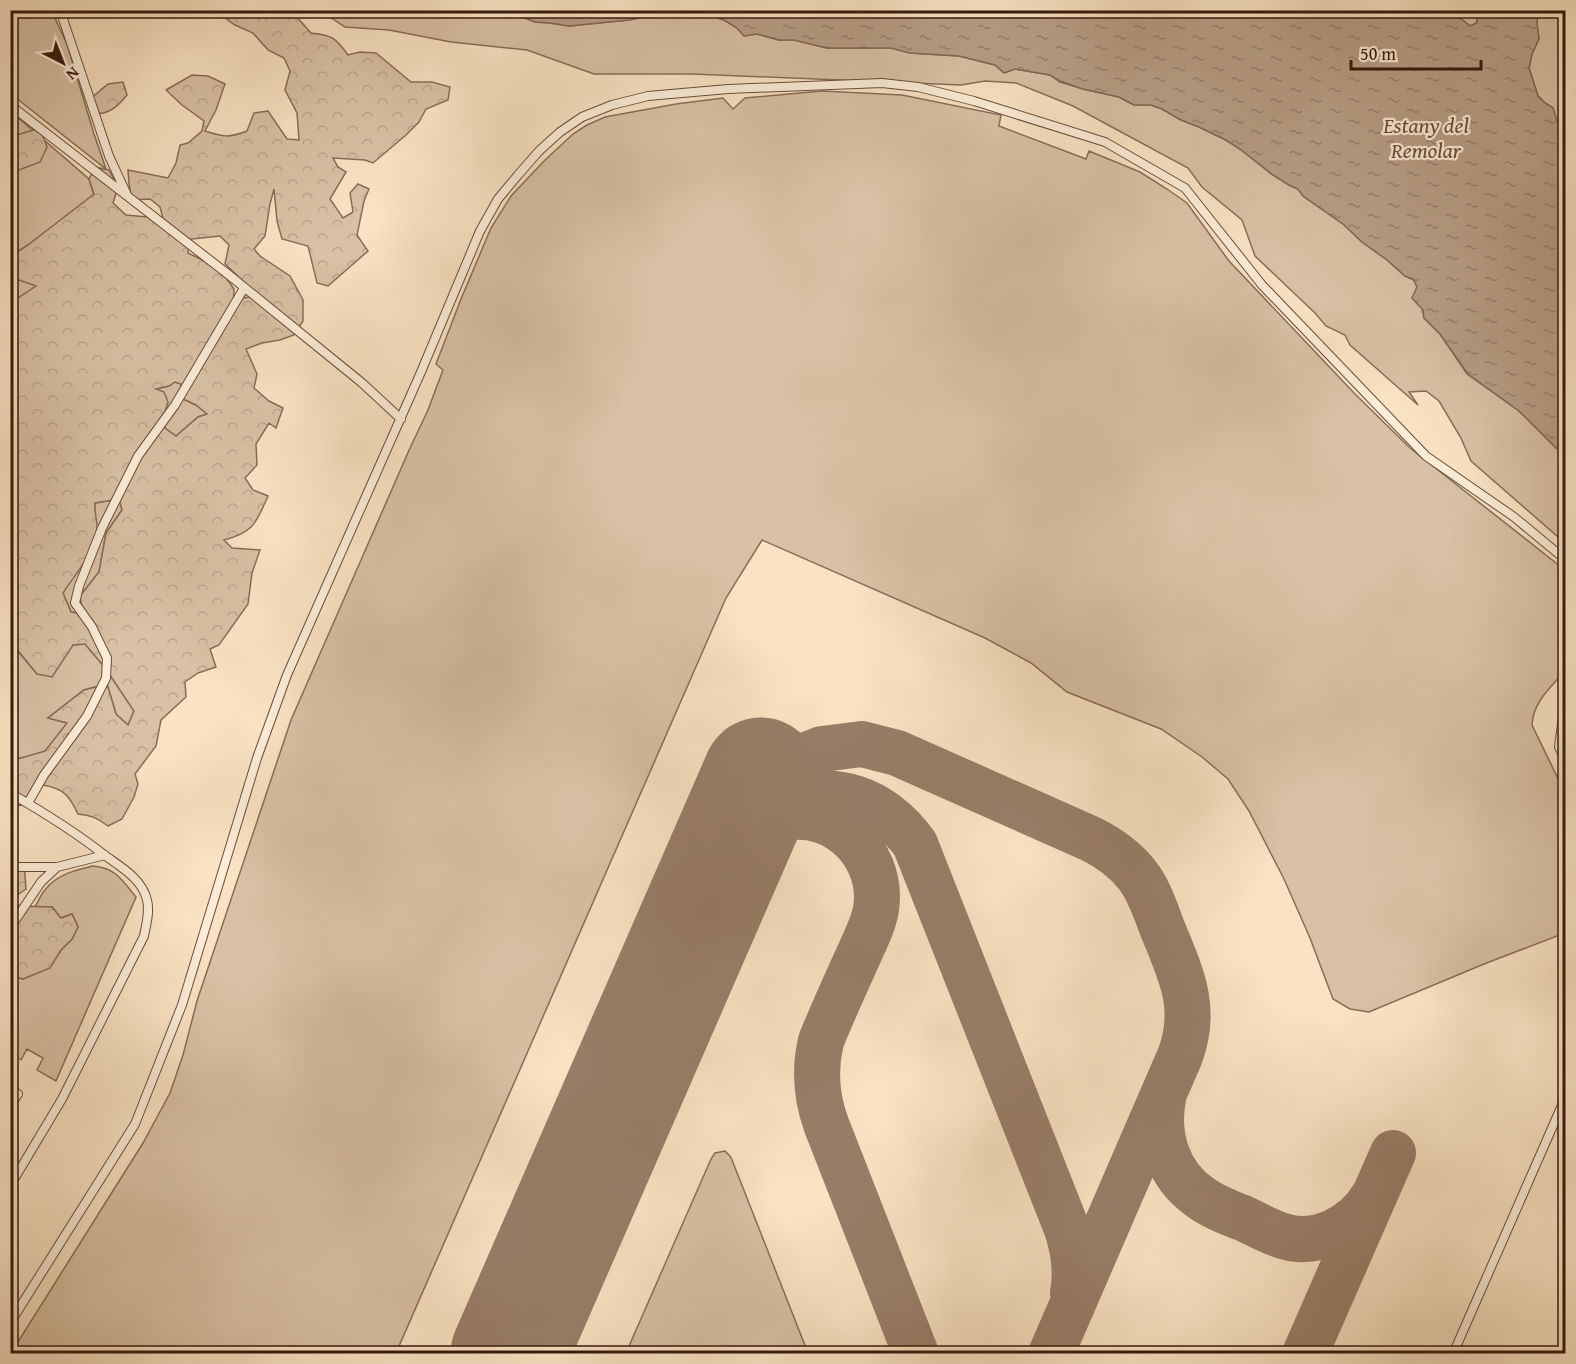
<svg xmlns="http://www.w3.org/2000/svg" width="1576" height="1364" viewBox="0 0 1576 1364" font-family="'Gentium Book Plus',serif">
<defs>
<pattern id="forest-crowns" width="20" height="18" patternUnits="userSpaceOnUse" patternTransform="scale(1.5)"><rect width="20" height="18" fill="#d8c1a4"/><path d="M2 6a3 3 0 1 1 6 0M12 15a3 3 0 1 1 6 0" fill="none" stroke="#baa58c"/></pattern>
<pattern id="water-ripples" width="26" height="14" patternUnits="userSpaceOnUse" patternTransform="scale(1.5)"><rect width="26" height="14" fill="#b79e85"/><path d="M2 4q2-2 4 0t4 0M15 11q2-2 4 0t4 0" fill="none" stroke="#96806b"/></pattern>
</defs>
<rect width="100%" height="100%" fill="#f9e3c3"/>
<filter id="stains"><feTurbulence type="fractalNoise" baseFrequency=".00333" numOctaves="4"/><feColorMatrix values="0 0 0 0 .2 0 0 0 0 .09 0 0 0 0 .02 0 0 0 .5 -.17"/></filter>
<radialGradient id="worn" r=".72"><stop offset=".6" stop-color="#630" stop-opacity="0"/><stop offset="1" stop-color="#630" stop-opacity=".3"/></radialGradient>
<path fill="#d8c1a4" stroke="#886d58" stroke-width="1.5" d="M29 10 51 11 52 12 67 44 94 134 106 169 11 94V16Z
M321 11H507L535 22 550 23 569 26 629 20 671 11 699 12 724 20 737 28 744 36 757 34 779 40H794L827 48H891L910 53 959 56 995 65 1004 73 1015 69 1050 75 1060 82 1083 89 1119 97 1134 105H1151L1162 109 1181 120 1199 127 1226 140 1240 149 1273 175 1289 185 1298 189 1303 196 1343 224 1362 242 1387 260 1405 276 1414 280 1417 287 1424 318 1440 334 1467 374 1519 411 1556 448 1565 453V543L1471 461 1461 438 1439 401 1426 391 1409 392 1418 405 1350 345 1345 335 1326 326 1315 313 1255 256 1242 220 1202 187 1188 168 1073 106 1016 83 985 81 961 85 693 74H594L527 50 451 42 389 30 345 27Z
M1451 11H1474L1477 16V23L1470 26Z
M1538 11H1565V153L1553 108 1545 103 1538 96 1529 68 1532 54 1539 39 1537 23Z
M822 91 902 95 1001 115 999 126 1086 159 1089 151 1140 172 1167 189 1187 203 1229 261 1355 394 1410 448 1565 570V671C1550 688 1533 702 1532 725L1565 793V933L1484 964 1369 1012 1350 1009 1333 999 1310 938 1284 879 1249 811 1228 779 1202 757 1161 729 1067 692 1031 663 985 638 762 540 726 598 396 1353H11L143 1143 170 1093 183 1055 197 1001 291 720 410 448 428 410 443 370 436 364 461 299 491 228 511 196 544 161 573 134 587 125 605 117 676 104 723 98 733 109 745 98Z
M10 113 15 115 89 179 94 195 28 245 14 254 37 286 15 300 10 295Z
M175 382 181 384V398L196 405 207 414 198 417 176 436 165 428 155 389 169 386Z
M119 499 122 510 106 533 99 572 80 596 83 615 71 612 63 593 97 532 94 512 95 503Z
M10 642 37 674 73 645 85 644 106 669 134 711 128 725 116 714 107 684 84 690 48 718 67 723 46 753 20 758 11 761Z
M93 866C116 868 122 880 136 897L56 1081 37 1070 43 1058 27 1049 21 1060 11 1053 10 976 23 979 49 968 61 950 72 939 78 927 72 914 61 918 52 907H35C38 902 41 894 45 890 56 875 75 870 93 866Z
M725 1151 730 1156 732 1160 808 1353H626L711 1159 715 1153Z"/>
<path fill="url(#forest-crowns)" stroke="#886d58" stroke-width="1.5" fill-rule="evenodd" d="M215 11H295V15L311 33C332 35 336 38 348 55L360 52 376 53 411 82H432L450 87 448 100 426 109 419 122 406 135 373 163 365 160 333 158 338 167 346 172 330 199 343 218 353 212 350 193 358 184 369 189 364 201 357 235 368 251 328 286 317 283 308 246 282 239 277 221 274 189 270 204 265 236 254 249 260 256 290 276 303 300V321L294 335 280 340 262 343 246 349 257 374 254 388 269 401 283 408 276 428 269 423 256 444 257 465 245 478 253 490 268 496C256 523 254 532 224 540L232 548 260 550 252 573 248 604 219 645 210 649 216 667 198 673 185 682 186 697 161 720 156 746 135 774 138 784 134 797 122 819 108 826C98 818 90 815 78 814 69 795 64 789 43 785 33 797 28 809 11 805V761L45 751 67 723 48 718 84 690 107 684 116 714 128 725 134 711 106 669 85 644 73 645 52 677 37 674 11 642 10 295 15 300 36 286 16 279 14 254 28 245 94 194 89 179 95 167 109 170 118 187 113 203 126 215 147 217 166 230 160 207 150 199 132 200 129 184 128 170 168 178 176 163 180 145 188 143 202 131 204 121 182 105 166 90 192 75 208 76 225 84 216 110 205 131C223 137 229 138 247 131L254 113 268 111 287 139 299 140 297 113 285 90 290 71 284 58 268 50 253 33 235 25ZM220 236 229 245 225 264 247 285 251 297 241 298 233 310 234 289 219 268 188 253 189 244 182 240ZM175 382 181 384V398L196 405 207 414 198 417 176 436 165 428 163 418 168 402 164 392 156 389 169 386ZM119 499 122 510 106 533 99 572 80 596 83 614 71 612 63 593C73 577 96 551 97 532 98 522 94 513 95 503Z
M123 82 127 95C118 106 110 114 94 114L90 99 108 84Z
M40 128 47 147 40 162 11 173 10 137Z
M10 862 24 863 26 889 13 898 19 906 52 907 61 918 72 914 78 927 72 939 61 950 50 968 23 979 11 976Z"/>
<path fill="url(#water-ripples)" stroke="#846955" stroke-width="1.5" d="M1451 11 1470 26 1477 23V16L1474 11H1538L1537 23 1539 39 1532 54 1529 68 1538 96 1545 103 1553 108 1562 136 1565 153V453L1556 448 1519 411 1468 374 1440 334 1424 318 1423 310 1412 298 1417 287 1414 280 1405 276 1387 260 1362 242 1343 224 1303 196 1298 189 1289 185 1273 175 1240 149 1226 140 1199 127 1181 120 1162 109 1151 105H1134L1119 97 1083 89 1060 81 1050 75 1015 69 1004 73 995 65 959 56 910 53 891 48H827L794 40H779L757 34 744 36 737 28 724 20 699 12 671 11 629 20 569 26 550 23 535 22 507 11Z"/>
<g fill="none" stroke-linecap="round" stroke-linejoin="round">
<path stroke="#987e68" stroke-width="46" d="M743 817 762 788 779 772 801 757 822 749 862 744 897 753 1091 839C1109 848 1125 859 1138 876 1150 892 1156 912 1163 930 1181 974 1198 1008 1180 1056L1051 1354
M746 829C756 820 768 809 780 804 833 780 882 799 915 844L1067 1229C1074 1251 1077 1271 1073 1293
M726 855C740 843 753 829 770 822 827 800 885 850 876 909 874 924 866 938 860 952 847 981 833 1011 821 1041 814 1070 816 1096 826 1124L916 1354
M1163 1099C1156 1136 1168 1175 1200 1197 1213 1207 1230 1213 1245 1219 1257 1225 1270 1232 1283 1236 1317 1247 1356 1226 1373 1197
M1305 1354 1393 1153"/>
<path stroke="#987e68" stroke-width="117" d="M509 1354 761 776"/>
<g stroke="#684c3a" stroke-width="10">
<path id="service" d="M60 10 109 156 127 195
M10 105 229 275 361 382 401 419
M1566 694 1559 747 1566 761
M10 793C43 812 74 831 103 854 119 866 142 878 147 900 150 912 146 925 144 936L62 1099 10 1186
M28 803 44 775 87 716 106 678 107 658 92 627 75 603 79 586 102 528 138 456 175 405 244 288
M10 867H57L105 855
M10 928 41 882 57 867
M10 1089 18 1094 10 1107
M10 1323 135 1124 182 1005 257 758 287 675 421 372 480 231 498 199 518 175 539 151 560 132 582 117 612 105 648 96 728 89 882 83 918 87 974 101 1105 142 1185 188 1262 285 1426 456 1514 517 1566 560
M1453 1354 1566 1096"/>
</g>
<use href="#service" stroke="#fbedd8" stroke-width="8"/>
</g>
<g text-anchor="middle" stroke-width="4.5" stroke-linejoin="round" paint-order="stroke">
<g font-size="22" font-style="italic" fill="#6a4e3c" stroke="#fbedd8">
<text x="1426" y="133">Estany del<tspan x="1426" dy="25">Remolar</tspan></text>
</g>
</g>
<rect width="1576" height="1364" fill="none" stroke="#f9e3c3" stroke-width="36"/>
<rect x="12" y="12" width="1552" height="1340" fill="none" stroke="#37190c" stroke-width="3"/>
<rect x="18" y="18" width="1540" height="1328" fill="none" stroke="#37190c" stroke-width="1.5"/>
<g transform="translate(63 63) rotate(138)" stroke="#fbedd8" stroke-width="4.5" paint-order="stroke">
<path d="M0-4.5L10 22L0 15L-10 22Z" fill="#37190c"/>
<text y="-9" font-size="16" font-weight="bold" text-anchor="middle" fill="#37190c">N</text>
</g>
<path d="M1351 60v9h130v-9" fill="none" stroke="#37190c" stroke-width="3"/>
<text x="1360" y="60" font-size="18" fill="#37190c" stroke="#fbedd8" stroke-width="4.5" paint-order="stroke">50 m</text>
<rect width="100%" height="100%" filter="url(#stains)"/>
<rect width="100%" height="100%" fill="url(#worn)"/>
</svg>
